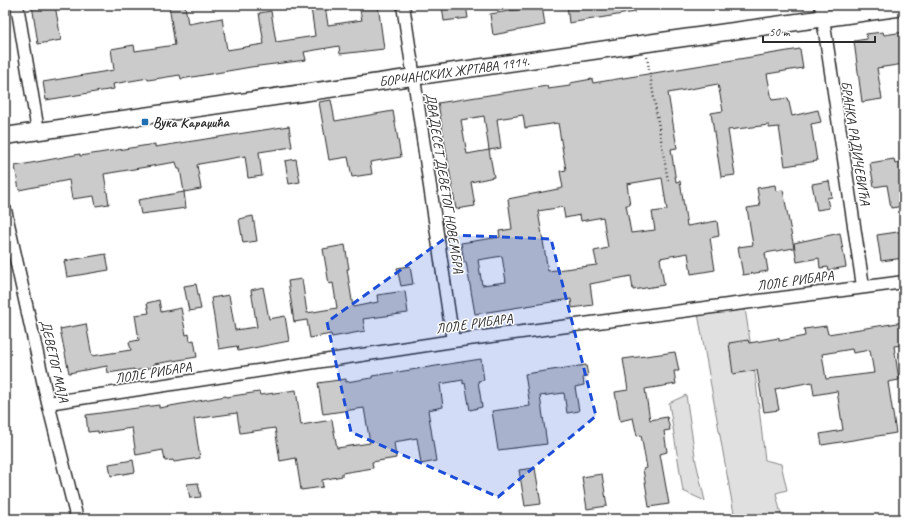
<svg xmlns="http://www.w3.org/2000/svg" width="909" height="524" viewBox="0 0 909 524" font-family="Caveat,sans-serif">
<rect width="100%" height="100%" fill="#fff"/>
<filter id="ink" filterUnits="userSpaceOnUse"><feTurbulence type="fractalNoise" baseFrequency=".025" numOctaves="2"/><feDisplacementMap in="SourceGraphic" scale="8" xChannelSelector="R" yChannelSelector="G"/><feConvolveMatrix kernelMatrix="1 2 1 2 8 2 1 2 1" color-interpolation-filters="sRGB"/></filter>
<g filter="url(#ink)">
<path fill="#e0e0e0" stroke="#868686" d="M744 302 755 373 765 460 781 464 787 490 776 493 782 519H735L697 308Z
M686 395 696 462 705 501 683 491 669 403Z"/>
<path fill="#cbcbcb" stroke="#2b2b2b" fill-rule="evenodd" d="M32 5H55L61 40 38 44Z
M169 5H185L188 24 222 18 227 50 264 44 259 13 271 11 276 42 315 36 311 8 325 6 328 25 362 20 359 5H378L384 49 340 54 339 46 304 52 306 60 251 67 181 79 180 75 148 80V78L113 84 114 89 46 100 43 82 114 70 111 49 134 45 135 51 175 45Z
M442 5H466L468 18 444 21Z
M567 5H634L635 12 569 23Z
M542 6 545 25 493 35 490 14Z
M883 32 884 35 904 32V64L877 68 882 99 862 102 854 41 867 39 866 34Z
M800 49 803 68 767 74 772 100 788 98 792 116 818 110 821 122 811 124 817 161 785 166 779 127 769 128V125L728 130 735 175 721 177 711 113 723 111 718 84 668 93 677 148 671 149 676 182 680 181 687 226 717 221 719 236 710 238 715 270 691 274 688 253 660 258 664 285 633 290 631 276 590 284 593 305 572 308 571 299 475 314 466 262H464L461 243 500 237 499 231 512 229 508 199 563 188 560 171 566 170 558 123 525 128 523 115 497 119 501 148 489 150 484 116 461 120 467 154 489 150 494 177 471 182 475 206 456 209 438 103 547 86 548 89 570 86V83L592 79 593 83ZM662 178 667 210 652 212 655 230 631 233 626 205H630L627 184ZM563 207 565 218 580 215 581 221 603 217 608 248 594 251 597 265 548 271 538 211ZM502 256 506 282 482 285 478 260Z
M331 100 335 121 393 111 401 157 370 162 372 174 352 177 348 157 329 160 319 102Z
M289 126 292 147 259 152 262 176 248 178 245 156 199 164 197 165 201 189 184 192 180 169H178L176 162 104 174 109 204 96 206 94 196 72 199 69 180 19 190 15 166 80 154V156L155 144V147Z
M296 159 300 182 289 184 285 161Z
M894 159 895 164 904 162V206L891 208 887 185 874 187 870 163Z
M829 181 832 197 827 198 829 208 817 210 812 184Z
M775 185 776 191 783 190 794 248 765 253 768 271 743 275 738 247 753 245 747 208 760 206 757 188Z
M184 192 186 208 141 214 138 200Z
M253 216 257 241 243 243 239 219Z
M904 231V258L881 261 877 235Z
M840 233 846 267 829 270 828 267 820 268 819 258 797 262 794 243Z
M345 245 349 269H347L353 307 378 302 377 295 405 291 408 313 363 319 365 331 332 337 331 334 310 338 307 320 294 322 288 281 302 279 307 313 337 308 333 283 329 284 323 249Z
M106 254 109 270 67 277 64 261Z
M410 266 413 284 401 286 397 268Z
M196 284 201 309 189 311 184 286Z
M263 287 269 319 285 316 289 341 238 351 237 346 219 349 211 298 229 295 235 330 257 327 251 290Z
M159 300 161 312 181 308 186 335 189 334 190 341 194 340 197 357 154 364V367L134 371V369L108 373 107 366 69 373 60 329 86 324 92 356 131 350 129 342 139 340 135 315 149 313 147 303Z
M904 322V345L894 346 899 380 888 382 896 433 822 445 820 434 843 430 837 391 814 395 812 382 775 389 779 410 764 412 757 370 733 374 729 343 748 340 749 343 779 338V341L805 336 804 329 826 326 828 334ZM852 349 853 353 870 350 874 373 826 379 822 354Z
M675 352 679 371H674L676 384 645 389 650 420 667 417 670 430 664 431 667 452 660 454 669 504 649 507 643 469 647 468 641 435 637 436 633 418 620 421 615 392 628 390 623 359Z
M481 359 484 380 478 381 482 407 470 410 465 383 463 384V380L440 384 443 407 428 410 436 461 421 464 417 438 394 442 396 458 372 462 373 468 342 473V476L322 480 323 487 301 490 296 458 280 461 275 428 240 433 237 413 194 419 200 458 174 462 173 460 165 461 163 450 136 455 132 428 98 433V431L88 432 86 415 159 405V408L226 396V397L259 392 260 395 296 390 301 425 332 420 337 448 370 443 364 408 323 414 318 383 346 379V382L372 378V376Z
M586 365 588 376 583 377 584 385 575 387 579 411 567 413 564 393 540 396 547 444 498 450 492 411 530 406 525 374Z
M133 460 135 472 111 476 109 464Z
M535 468 541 504 525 506 519 470Z
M602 474 607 506 587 509 582 477Z
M198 483 201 497 190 498 187 484Z"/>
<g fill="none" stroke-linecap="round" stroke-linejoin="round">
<g stroke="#2b2b2b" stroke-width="15">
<path id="street" d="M17 5 38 131
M403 5 453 341
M821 5 863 286
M5 210 48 403 77 519
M48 403 453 341 904 282"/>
</g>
<g stroke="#2b2b2b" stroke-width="19">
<path id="secondary" d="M5 136 655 42 904 7"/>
</g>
<path stroke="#2b2b2b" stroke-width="2.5" stroke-dasharray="1 3" stroke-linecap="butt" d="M647 57 668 181"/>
<use href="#street" stroke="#fff" stroke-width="12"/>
<use href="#secondary" stroke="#fff" stroke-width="16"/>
</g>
</g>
<path fill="#1d4ed8" fill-opacity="0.2" stroke="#1d4ed8" stroke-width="3" stroke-dasharray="8 5" stroke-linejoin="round" d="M450 235 551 239 596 416 498 497 351 432 327 322Z"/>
<rect fill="#1f6fb2" stroke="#fff" stroke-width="1.5" x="141" y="118" width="8" height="8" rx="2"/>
<g text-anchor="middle" stroke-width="3" stroke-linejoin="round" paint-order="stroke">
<g font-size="14" fill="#2b2b2b" stroke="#fff">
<text transform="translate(454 71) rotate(-8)" y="5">БОРЧАНСКИХ ЖРТАВА 1914.</text>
<text transform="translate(856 143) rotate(81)" y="5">БРАНКА РАДИЧЕВИЋА</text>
<text transform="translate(445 183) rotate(81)" y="5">ДВАДЕСЕТ ДЕВЕТОГ НОВЕМБРА</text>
<text transform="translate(795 280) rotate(-8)" y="5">ЛОЛЕ РИБАРА</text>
<text transform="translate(474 323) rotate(-8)" y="5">ЛОЛЕ РИБАРА</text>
<text transform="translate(55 361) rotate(77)" y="5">ДЕВЕТОГ МАЈА</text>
<text transform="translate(153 372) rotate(-9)" y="5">ЛОЛЕ РИБАРА</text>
</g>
<g font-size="14" font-weight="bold" fill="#2b2b2b" stroke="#fff" text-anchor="start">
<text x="153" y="127">Вука Караџића</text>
</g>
</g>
<rect width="909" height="524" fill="none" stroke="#fff" stroke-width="20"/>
<rect x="10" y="10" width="889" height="504" fill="none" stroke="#2b2b2b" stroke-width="1.5" filter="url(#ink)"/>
<path d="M763 36v6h112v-6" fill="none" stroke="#2b2b2b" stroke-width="2"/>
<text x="769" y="36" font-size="12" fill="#2b2b2b" stroke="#ffffff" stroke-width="3" paint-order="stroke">50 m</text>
</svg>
